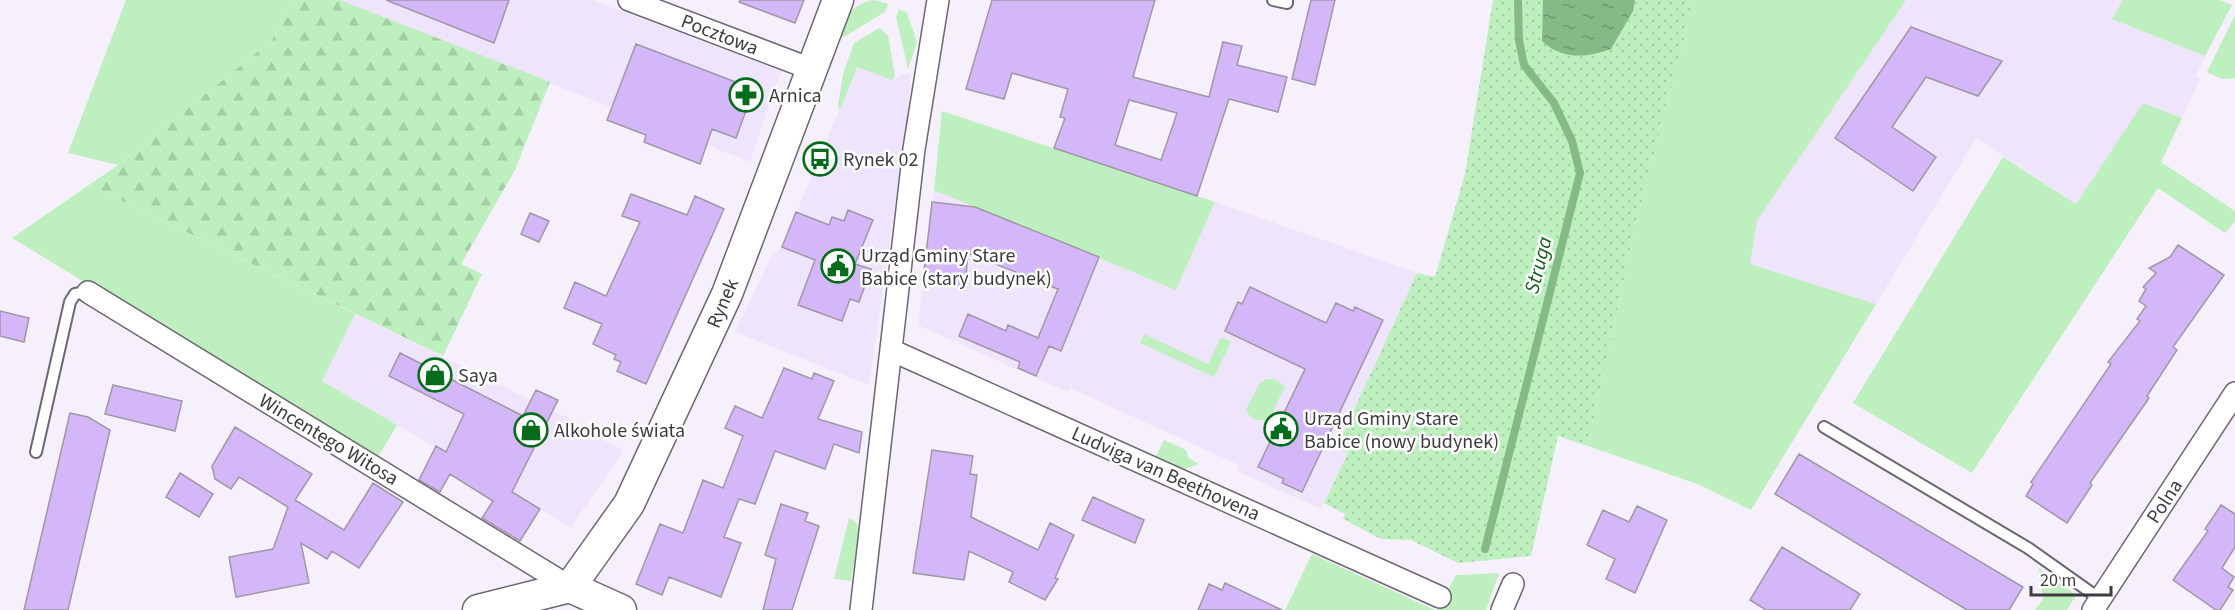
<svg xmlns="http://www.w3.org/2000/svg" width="2235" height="610" viewBox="0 0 2235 610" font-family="'Source Sans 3',sans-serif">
<defs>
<pattern id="forest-firs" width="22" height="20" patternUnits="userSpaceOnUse" patternTransform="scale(1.5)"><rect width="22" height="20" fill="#beefbe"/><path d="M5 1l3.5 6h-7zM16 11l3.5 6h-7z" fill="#a4cea4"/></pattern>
<pattern id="park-dots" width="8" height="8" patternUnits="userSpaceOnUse" patternTransform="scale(1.5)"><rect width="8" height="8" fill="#beefbe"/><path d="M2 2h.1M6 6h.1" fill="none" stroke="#a4cea4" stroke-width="1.8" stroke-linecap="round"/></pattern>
<pattern id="water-ripples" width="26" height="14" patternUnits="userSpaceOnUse" patternTransform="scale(1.5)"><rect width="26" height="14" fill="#85ba86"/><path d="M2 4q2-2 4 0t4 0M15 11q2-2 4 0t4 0" fill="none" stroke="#6e986f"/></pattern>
</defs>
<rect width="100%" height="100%" fill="#f6f0fd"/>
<path fill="#eee4fb" d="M340 0H592L781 71 750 162Z
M1906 0H2123L2113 19 2205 56 2196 76 2200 79 2182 118 2143 103 2076 204 1976 138 1876 304 1750 264 1757 221Z
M857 67 891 79 910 72 908 117 869 385 735 332 771 257 782 247Z
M934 190 1176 290 1215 202 1417 273 1337 447 1348 453 1321 509 1237 471 1239 465 1070 388 1068 392 918 325Z
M355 314 578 423 576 427 624 450 571 527 322 381Z"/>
<path fill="#beefbe" d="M126 0H291L272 40 118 165 68 153Z
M874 0 888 4 885 12 844 37 839 36C847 16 851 4 874 0Z
M1694 0H1906L1757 221 1750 264 1876 304 1751 510 1700 485 1588 446 1635 227Z
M2123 0H2219L2232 5 2205 56 2112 19Z
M899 9 907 13 917 42 908 69 896 17Z
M2235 15V78L2222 79 2207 72Z
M879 28 888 35 895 76 892 80 857 67 840 110 838 106 843 74 854 43Z
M2143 103 2182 118 2161 162 2235 211V221L2225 233 2158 188 1972 473 1853 403 2003 157 2076 204Z
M942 111 1215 202 1176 290 934 190Z
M89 185 355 314 322 381 397 425 376 460 12 238Z
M1144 334 1208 364 1221 337 1231 342 1214 377 1140 343Z
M1266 379H1274L1285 386 1269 420H1256L1248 414 1246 409 1260 383Z
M1164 440 1186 450 1188 458 1199 464 1185 469 1155 458Z
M849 518 855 521 860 530 851 581 834 579Z
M1312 554 1435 610H1285Z
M2039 568 2076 595 2067 610H2035L2043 599Z
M1499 573 1486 610H1437L1456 575Z"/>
<path fill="url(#forest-firs)" d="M291 0H340L550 82 515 170 461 264 482 274 443 356 89 185 118 165 272 40Z"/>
<path fill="url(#park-dots)" d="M1493 0H1694L1635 227 1588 446 1558 436 1531 556 1458 563 1411 540 1381 539 1343 519 1345 514 1324 503 1348 453 1337 447 1417 273 1435 277 1465 174Z"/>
<path fill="url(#water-ripples)" d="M1543 0H1635L1633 11 1611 49C1586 58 1562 60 1542 41Z"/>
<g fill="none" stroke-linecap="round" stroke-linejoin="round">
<path stroke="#85ba86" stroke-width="8" d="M1485 549 1580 173 1572 141 1554 103 1524 65 1519 40 1518 0"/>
</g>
<path fill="#d3b7f8" stroke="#9e98a7" stroke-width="1.5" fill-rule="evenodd" d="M386 0H509L494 43Z
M740 0H804L795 23 739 2Z
M992 0H1155L1133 77 1209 97 1223 42 1242 46 1237 65 1287 77 1278 112 1229 99 1197 196 1054 148 1065 118 1060 117 1068 89 1012 73 1004 99 966 89ZM1129 100 1177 113 1161 160 1115 145Z
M1311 0H1335L1315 85 1292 79Z
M1911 27 2002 61 1978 96 1926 77 1892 127 1936 157 1913 191 1835 138Z
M636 44 754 89 736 138 712 129 700 164 644 142 646 135 607 120Z
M631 194 687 215 695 196 724 209 646 384 617 371 621 362 614 359 616 355 593 344 602 324 564 308 575 282 606 296 640 222 622 216Z
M932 202 975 207 1099 257 1061 351 1049 346 1036 376 1018 368 1020 362 959 336 968 314 1006 331 1008 325 1038 338 1058 289 968 253 965 287 923 281Z
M848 210 873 220 855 264 871 269 859 302 850 299 842 321 798 305 815 260 782 247 796 212 829 225 832 217 844 221Z
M530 213 549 221 539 242 521 234Z
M2178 245 2224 275 2173 347 2177 350 2147 396 2149 398 2090 483 2092 485 2067 523 2026 496 2033 484 2031 482 2111 364 2108 362 2140 321 2137 319 2146 306 2139 301 2146 289 2143 287 2156 273 2149 268 2170 257Z
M1250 287 1326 323 1336 303 1353 311 1355 307 1383 320 1302 492 1282 483 1284 479 1258 467 1305 369 1225 331 1238 302 1242 304Z
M0 311 29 318 24 342 0 336Z
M400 353 523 416 536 390 558 400 512 492 540 509 520 541 482 518 493 501 450 474 440 492 419 480 436 446 446 452 464 414 389 376Z
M784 368 812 379 814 373 834 381 818 419 862 432 859 453 834 444 825 469 775 451 755 504 739 499 724 537 741 543 721 597 669 577 662 595 636 584 660 524 683 533 703 480 723 488 743 436 725 428 735 406 762 418Z
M113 385 182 401 175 431 105 414Z
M70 413 88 417 110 430 68 610H24Z
M235 427 312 474 295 500 344 530 373 483 403 502 359 568 332 551 327 559 301 543 309 583 236 597 229 557 273 549 288 507 239 477 231 489 215 479 212 466Z
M932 450 973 456 970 474 977 475 971 517 1038 550 1050 523 1074 535 1055 578 1058 579 1045 600 1009 582 1013 572 969 551 964 580 913 573Z
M1799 454 2023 587 2009 610H1967L1775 494Z
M180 473 213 494 199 517 166 497Z
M1093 497 1144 520 1135 543 1082 520Z
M781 504 808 513 805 521 819 526 792 610H763L776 559 765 555Z
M2221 505 2235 514V547L2222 568 2234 577 2228 587 2233 590 2220 610H2216L2173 580 2208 531 2205 529Z
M1637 506 1667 520 1635 593 1606 579 1615 559 1587 545 1603 510 1629 522Z
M1782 547 1860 594 1850 610H1766L1750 600Z
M1225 583 1282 610H1198L1209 584 1222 590Z"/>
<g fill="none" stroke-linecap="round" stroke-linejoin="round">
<g stroke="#6d6775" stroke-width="14">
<path id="lane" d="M1273 0 1287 3V0
M1824 427 2028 548 2100 599
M36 452 70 302 75 294 88 292"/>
</g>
<g stroke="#6d6775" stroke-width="24">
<path id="street" d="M629 0 811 69
M88 292 570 587
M891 350 1440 597
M861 610 914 149 938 0
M1502 610 1513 584
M2093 610 2235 393"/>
</g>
<g stroke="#6d6775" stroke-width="33">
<path id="secondary" d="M570 587 629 504 727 294 838 0
M478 610 570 587 621 610"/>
</g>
<use href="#lane" stroke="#fff" stroke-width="10"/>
<use href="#street" stroke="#fff" stroke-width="21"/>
<use href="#secondary" stroke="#fff" stroke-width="30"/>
</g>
<defs>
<g id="pharmacy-ring" transform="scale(1.725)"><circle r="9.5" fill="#fff" stroke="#046c1a" stroke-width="1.5"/><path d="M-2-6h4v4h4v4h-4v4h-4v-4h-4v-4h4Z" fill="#046c1a"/></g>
<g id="bus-ring" transform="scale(1.725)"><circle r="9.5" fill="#fff" stroke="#046c1a" stroke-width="1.5"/><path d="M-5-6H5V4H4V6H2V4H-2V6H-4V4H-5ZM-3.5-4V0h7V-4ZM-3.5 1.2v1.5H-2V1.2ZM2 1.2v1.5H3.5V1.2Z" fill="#046c1a"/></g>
<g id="civic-ring" transform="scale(1.725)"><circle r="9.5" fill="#fff" stroke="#046c1a" stroke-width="1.5"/><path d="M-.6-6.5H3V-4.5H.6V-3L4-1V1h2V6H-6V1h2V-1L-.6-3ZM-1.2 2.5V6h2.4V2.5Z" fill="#046c1a"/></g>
<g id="shop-ring" transform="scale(1.725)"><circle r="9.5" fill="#fff" stroke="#046c1a" stroke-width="1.5"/><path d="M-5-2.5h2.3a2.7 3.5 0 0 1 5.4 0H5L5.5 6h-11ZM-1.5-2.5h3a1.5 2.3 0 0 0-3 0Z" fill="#046c1a"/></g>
</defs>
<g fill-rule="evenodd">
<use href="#pharmacy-ring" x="746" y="95"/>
<use href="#bus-ring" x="820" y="159"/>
<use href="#civic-ring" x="838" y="266"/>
<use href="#shop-ring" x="435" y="375"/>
<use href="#civic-ring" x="1281" y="429"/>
<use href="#shop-ring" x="531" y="430"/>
</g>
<g text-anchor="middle" stroke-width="5" stroke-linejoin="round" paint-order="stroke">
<g font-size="20" fill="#3d3b41" stroke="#fff">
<text transform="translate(720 34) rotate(21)" y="7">Pocztowa</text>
<text transform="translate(722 303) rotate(-67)" y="7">Rynek</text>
<text transform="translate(329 439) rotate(31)" y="7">Wincentego Witosa</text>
<text transform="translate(1166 473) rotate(24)" y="7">Ludviga van Beethovena</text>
<text transform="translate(2164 501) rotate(-57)" y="7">Polna</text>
</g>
<g font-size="20" fill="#3d3b41" stroke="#fff" text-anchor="start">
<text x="769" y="102">Arnica</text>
<text x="843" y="166">Rynek 02</text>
<text x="861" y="262">Urząd Gminy Stare<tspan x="861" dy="23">Babice (stary budynek)</tspan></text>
<text x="458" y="382">Saya</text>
<text x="1304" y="425">Urząd Gminy Stare<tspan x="1304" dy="23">Babice (nowy budynek)</tspan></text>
<text x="554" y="437">Alkohole świata</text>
</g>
<g font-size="21" font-style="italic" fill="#13601d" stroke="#fff">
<text transform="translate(1538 265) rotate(-76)" y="7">Struga</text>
</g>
</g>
<path d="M2031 586v9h80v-9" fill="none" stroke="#3d3b41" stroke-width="3"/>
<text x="2040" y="586" font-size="18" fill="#3d3b41" stroke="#ffffff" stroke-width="4.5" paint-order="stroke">20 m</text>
</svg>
